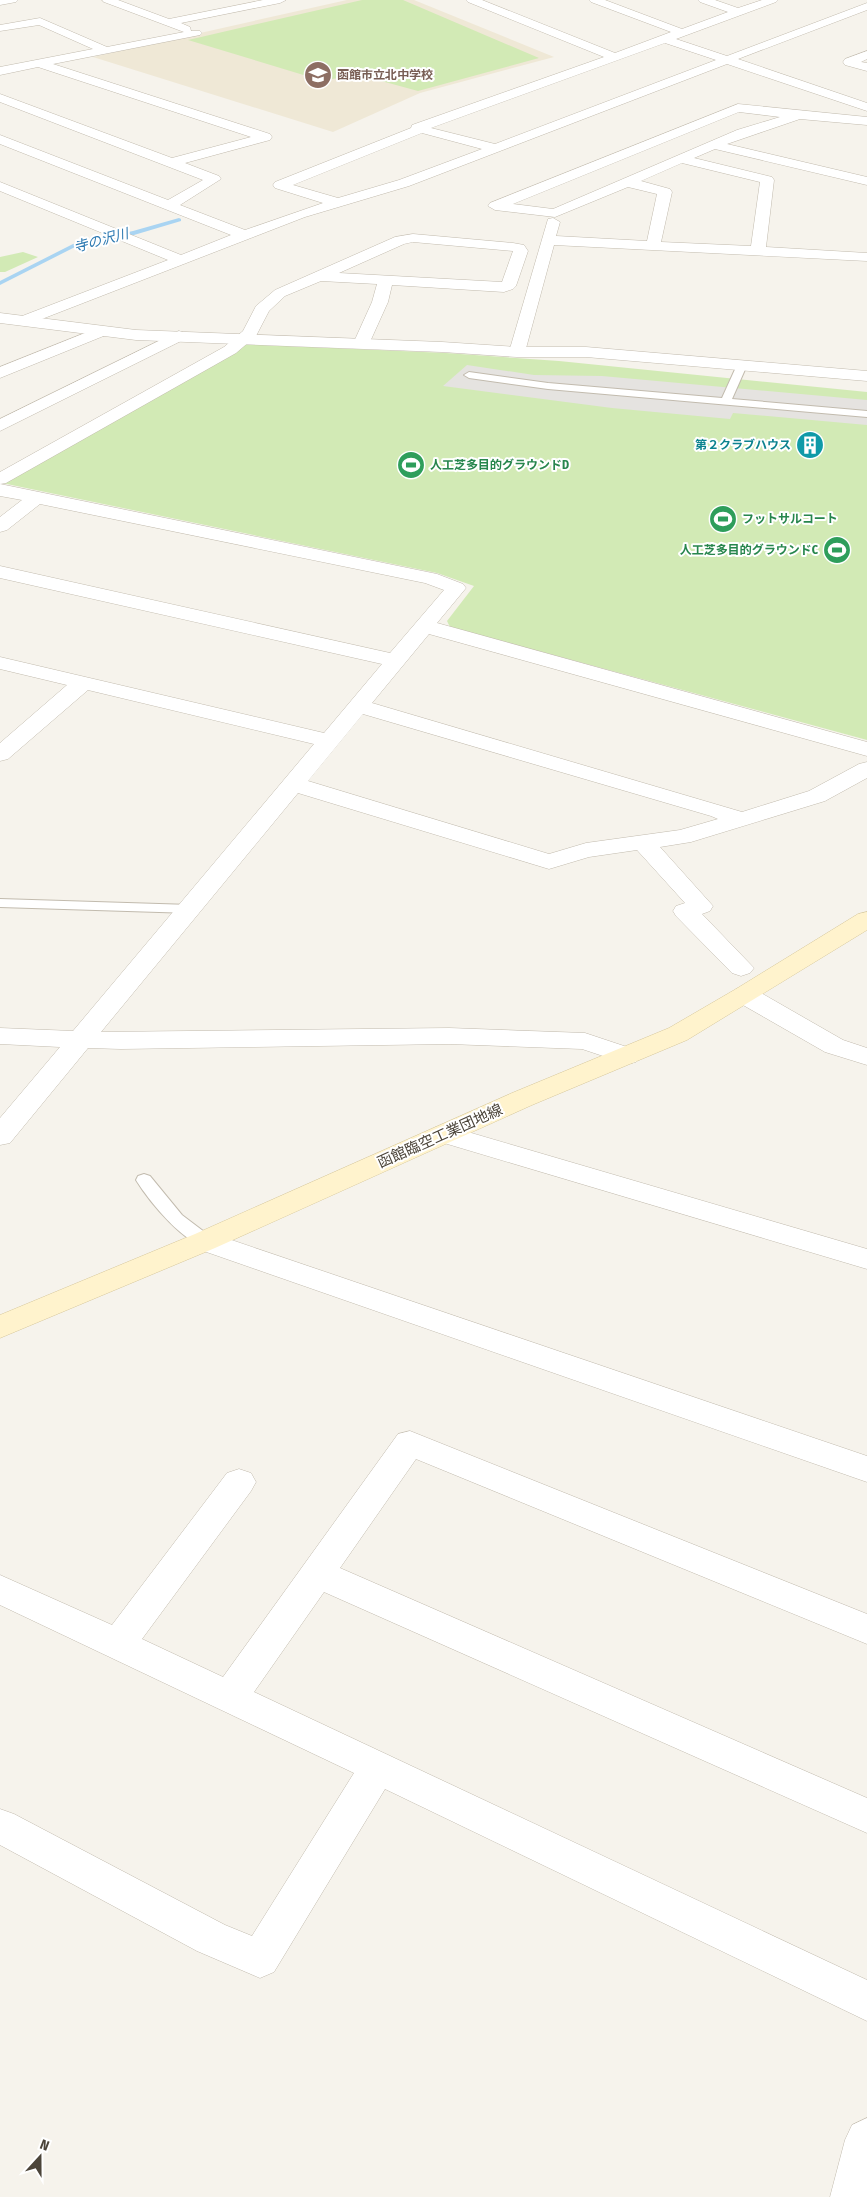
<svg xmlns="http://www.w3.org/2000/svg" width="867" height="2197" viewBox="0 0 867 2197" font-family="'Fira Sans Condensed','Noto Sans JP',sans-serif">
<rect width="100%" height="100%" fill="#f6f3ec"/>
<path fill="#efe8d6" d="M347 0H414L554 57 420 93 333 132 93 57Z"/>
<path fill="#d2eab5" d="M362 0H403L539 58 418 91 363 76 320 80 188 40Z
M23 252 38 257 5 272H0V257Z
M244 344 446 353 559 361 867 392V740L450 627 447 621 474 586 437 573 2 483Z"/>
<path fill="#e5e3e0" d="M467 365 534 375 602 376 867 400V425L733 413 730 419 612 408 443 386Z"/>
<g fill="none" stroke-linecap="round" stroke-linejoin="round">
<path fill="#a9d4f2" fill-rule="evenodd" d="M179 218 181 219V221L134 235 77 246 0 285V281L73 244 133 231Z"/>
<g stroke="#c2bbae" stroke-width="2">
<path id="service" d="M742 362 747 365 732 399 867 411V417L548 389 469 378 464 375 469 372 548 383 722 398 737 365Z
M0 899 191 905 196 906 198 909 196 912 191 913 0 907Z
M144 1174 150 1176 182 1215 211 1237 214 1241 211 1245C189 1252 147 1198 136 1180L138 1176Z"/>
</g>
<g stroke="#c2bbae" stroke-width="1">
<path id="minor" d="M0 0H18L16 2 0 5Z
M102 0H118L169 19 263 0H286L280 3 181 23 190 27 191 31H200L202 33 200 35 53 64 270 134 272 137 270 140 185 163 219 176 221 179 180 205 245 230 323 203 275 188 273 185 275 182 411 128 412 125 604 57 468 2 466 0H482L615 53 671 32 591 2 589 0H605L682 29 728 12 700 2 698 0H715L738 8 762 0H778L776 2 676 39 727 56 867 3V10L738 59 867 103V111L727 64 409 186 305 217 29 324H17L15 321 17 318 168 260 0 191V182L181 255 231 235 0 144V135L168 200 203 180 0 102V94L172 158 251 137 38 67 0 75V67L93 49 39 25 0 31V25L40 18 107 47 184 32 104 2ZM665 43 716 60 495 144 431 128ZM422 133 482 149 399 180 338 198 293 185Z
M867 51V59L861 62 867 63V71L845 65 843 62 845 59Z
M738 104 867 117V125L800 119 727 144 867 177V185L715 149 694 158 772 177 774 180 766 247 867 253V261L554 245 525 352 523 355H511L509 352 548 219 553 218 560 222 556 236 647 241 657 194 628 187 555 217 495 210 488 206 490 203ZM739 112 780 117 737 130 553 209 513 204ZM682 163 760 182 751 246 661 242 672 192 670 189 641 181Z
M413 234 513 243 524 245 528 251 516 286 513 289 504 292 392 285 388 302 369 344 367 347H355L353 344 372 302 377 284 321 281 285 296 269 311 256 336 236 353 6 483 0 484V472L224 347 243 331 256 306 275 290 395 237ZM413 242 513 251 502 282 339 273 404 244Z
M100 327 106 329 108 332 106 335 0 378V367Z
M179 331 185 333 187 336 185 339 0 431V419Z
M0 484 437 574 463 584 466 588 437 623 867 742V756L429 634 372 703 742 812 809 791 859 764 867 762V778L825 801 691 842 660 847 713 906 710 911 702 914 754 968 750 973 741 976 732 973 676 916 673 911 676 906 685 903 637 850 589 857 549 869 298 793 101 1032 449 1028 585 1033 636 1050 640 1056 636 1062 627 1064 582 1049 449 1044 121 1049 88 1048 10 1143 0 1145V1118L60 1047 0 1044V1028L73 1031 314 744 88 690 8 759 0 761V743L67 685 0 669V657L324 733 382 664 0 578V566L390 653 444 590 425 583 40 504 7 530 0 532V517L22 500 0 496ZM363 714 711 816 718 819 680 830 586 843 549 854 308 781Z
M745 987 754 989 843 1040 867 1048V1065L825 1052 736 1001 732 995 736 989Z
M444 1125 867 1249V1269L434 1140 430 1134 434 1128Z
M205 1231 867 1456V1482L195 1248 190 1241 195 1234Z
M410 1431 867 1614V1644L416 1459 340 1568 867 1798V1833L324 1592 254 1692 867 1980V2021L385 1789 274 1972 260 1978 197 1951 0 1845V1809L14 1814 225 1925 252 1936 354 1773 0 1605V1575L112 1625 227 1473 239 1469 251 1473 256 1482 251 1491 142 1639 223 1677 398 1434Z"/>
</g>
<g stroke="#c2bbae" stroke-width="1">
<path id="tertiary" d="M0 313 136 330 442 342 517 347H586L867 371V381L586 357H517L442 352 136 340 0 323Z
M867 2118V2197H830L845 2140 852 2125Z"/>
</g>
<g stroke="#d6c79b" stroke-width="1">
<path id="secondary" d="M867 912V930L687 1040 532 1105 215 1248 0 1338V1315L195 1234 512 1093 669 1028 736 989 858 914Z"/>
</g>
<use href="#service" fill="#fff" fill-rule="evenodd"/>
<use href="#minor" fill="#fff" fill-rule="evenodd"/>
<use href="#tertiary" fill="#fff" fill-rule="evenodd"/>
<use href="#secondary" fill="#fff3cd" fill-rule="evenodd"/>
</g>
<defs>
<g id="school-disc" transform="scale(1.4375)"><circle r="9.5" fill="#8d6e63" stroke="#fff"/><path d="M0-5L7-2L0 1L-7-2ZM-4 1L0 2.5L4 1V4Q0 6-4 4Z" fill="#fff"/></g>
<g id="building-disc" transform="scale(1.4375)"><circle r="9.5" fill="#0f9aa8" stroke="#fff"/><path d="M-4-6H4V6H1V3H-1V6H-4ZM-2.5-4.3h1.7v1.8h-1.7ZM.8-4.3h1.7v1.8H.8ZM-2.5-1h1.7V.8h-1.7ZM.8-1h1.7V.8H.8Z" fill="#fff"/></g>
<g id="stadium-disc" transform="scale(1.4375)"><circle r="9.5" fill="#2e9e5b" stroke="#fff"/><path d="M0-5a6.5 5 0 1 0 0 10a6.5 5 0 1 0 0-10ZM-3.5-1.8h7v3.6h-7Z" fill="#fff"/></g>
</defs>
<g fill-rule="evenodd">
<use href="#school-disc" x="318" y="75"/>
<use href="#building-disc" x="810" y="445"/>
<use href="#stadium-disc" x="411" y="465"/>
<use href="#stadium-disc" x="723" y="519"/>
<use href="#stadium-disc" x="837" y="550"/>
</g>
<g text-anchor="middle" stroke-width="4" stroke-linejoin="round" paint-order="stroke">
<g font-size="12" font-weight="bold" fill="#785e54" stroke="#fff" text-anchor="start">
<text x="337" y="79">函館市立北中学校</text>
</g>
<g font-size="12" font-weight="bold" fill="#0d838f" stroke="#fff" text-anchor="end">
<text x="791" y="449">第２クラブハウス</text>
</g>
<g font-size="12" font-weight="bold" fill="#27864d" stroke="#fff" text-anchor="start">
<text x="430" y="469">人工芝多目的グラウンドD</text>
<text x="742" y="523">フットサルコート</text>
<text x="818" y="554" text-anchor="end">人工芝多目的グラウンドC</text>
</g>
<g font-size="14" font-style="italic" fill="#2e7ab2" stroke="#fff">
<text transform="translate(101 240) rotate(-15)" y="5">寺の沢川</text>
</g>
<g font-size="15" fill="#4b4439" stroke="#fff">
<text transform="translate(440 1136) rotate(-24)" y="5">函館臨空工業団地線</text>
</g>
</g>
<g transform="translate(40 2157) rotate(21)" stroke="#ffffff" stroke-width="4" paint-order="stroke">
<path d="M0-4L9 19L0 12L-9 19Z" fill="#4b4439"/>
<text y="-8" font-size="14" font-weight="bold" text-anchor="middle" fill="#4b4439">N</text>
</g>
</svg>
